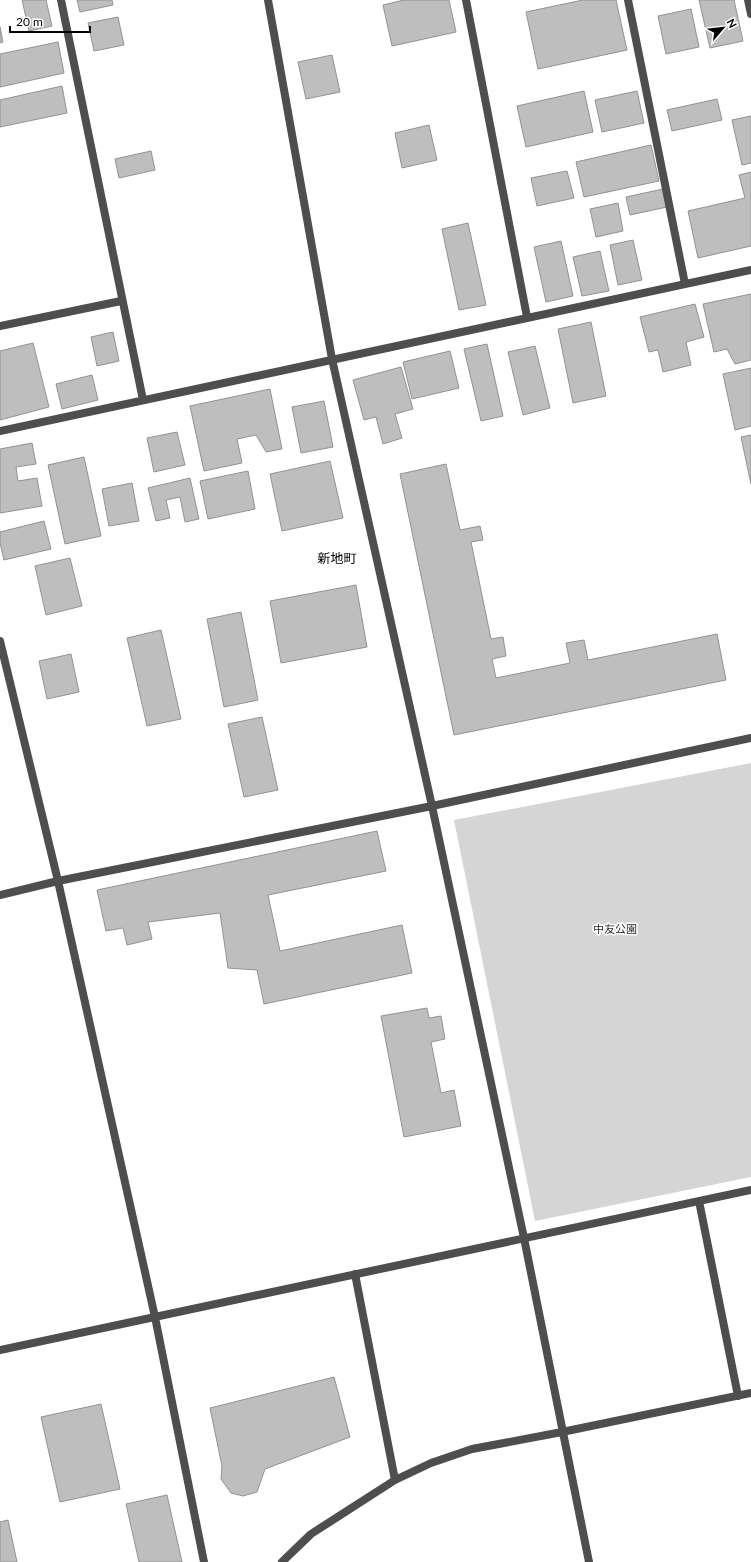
<svg xmlns="http://www.w3.org/2000/svg" width="751" height="1562" viewBox="0 0 751 1562" font-family="Lato,'Noto Sans JP',sans-serif">
<rect width="100%" height="100%" fill="#fff"/>
<path fill="#d5d5d5" d="M751 763V1177L535 1221 454 820Z"/>
<path fill="#bebebe" stroke="#929292" d="M22 0H46L52 26 29 31Z
M77 0H112L113 5 80 12Z
M404 0H449L456 32 392 46 383 5Z
M583 0H616L627 50 538 69 526 12Z
M699 0H734L743 41 710 48Z
M691 9 699 47 666 54 658 16Z
M118 17 124 45 94 51 88 23Z
M0 27 3 42 0 43Z
M58 42 64 73 0 87V54Z
M332 55 340 92 306 99 298 62Z
M62 86 67 113 0 127V100Z
M584 91 593 132 526 147 517 106Z
M637 91 644 123 602 132 595 100Z
M717 99 722 120 672 131 667 110Z
M751 116V163L742 165 732 120Z
M429 125 437 160 402 168 395 133Z
M651 145 659 181 584 197 576 162Z
M151 151 155 170 119 178 115 159Z
M567 171 574 198 537 206 531 178Z
M751 172V246L698 258 688 211 745 198 739 175Z
M663 189 667 207 630 215 626 197Z
M618 203 623 231 596 237 590 209Z
M468 223 486 305 459 310 442 229Z
M633 240 642 280 618 285 610 245Z
M561 241 573 296 546 302 534 247Z
M600 251 609 291 582 296 573 257Z
M751 294V360L735 364 727 349 714 352 703 304Z
M695 304 704 337 686 342 691 365 663 372 658 350 649 352 640 317Z
M591 322 606 396 573 403 558 329Z
M113 332 119 361 97 366 91 337Z
M33 343 49 407 0 420V351Z
M487 344 503 416 481 421 464 349Z
M535 346 550 408 523 415 508 352Z
M450 351 459 388 412 399 403 362Z
M401 367 413 409 395 414 402 438 383 444 376 417 364 420 353 380Z
M751 368V426L735 430 723 374Z
M92 375 98 400 62 409 56 384Z
M270 389 282 449 266 452 256 435 237 439 242 463 204 471 190 406Z
M324 401 333 447 301 453 292 407Z
M177 432 185 465 154 472 147 438Z
M751 435V484L741 437Z
M32 443 36 464 16 467 18 481 37 478 42 506 0 513V449Z
M84 457 101 536 65 544 48 465Z
M330 461 343 518 282 531 270 474Z
M446 464 460 530 480 526 483 540 471 542 491 639 503 637 506 656 492 659 496 678 570 663 566 643 584 640 588 660 717 634 726 680 454 735 400 474Z
M248 471 255 509 208 519 200 481Z
M190 478 199 519 185 522 180 497 166 500 170 518 156 521 148 488Z
M132 483 139 521 109 526 102 489Z
M44 521 51 549 4 560 0 543V532Z
M70 558 82 606 46 615 35 566Z
M356 585 367 647 281 663 270 601Z
M241 612 258 700 224 707 207 619Z
M161 630 181 719 147 726 127 638Z
M71 654 79 692 47 699 39 661Z
M262 717 278 790 244 797 228 724Z
M377 831 386 871 268 895 280 951 402 925 412 973 264 1004 257 970 228 968 220 913 148 922 152 939 127 945 123 928 106 931 97 890Z
M427 1008 429 1018 441 1016 445 1039 431 1042 441 1093 454 1090 461 1126 404 1137 381 1016Z
M334 1377 350 1437 265 1469 257 1492 243 1496 231 1493 221 1479 222 1466 210 1408Z
M101 1404 120 1489 60 1502 41 1417Z
M167 1495 182 1562H139L126 1504Z
M8 1520 17 1562H0V1522Z"/>
<g fill="none" stroke-linecap="round" stroke-linejoin="round">
<path stroke="#4e4e4e" stroke-width="8" d="M61 0 143 400
M268 0 332 359 432 806 524 1238 589 1562
M466 0 527 317
M628 0 685 284
M748 0 751 14
M0 326 121 301
M0 431 751 270
M0 641 58 881 155 1317 204 1562
M0 895 58 881 432 806 751 738
M699 1201 738 1396
M355 1274 395 1480
M0 1350 751 1190
M282 1562 311 1534 395 1480 431 1463 472 1449 562 1432 751 1393"/>
</g>
<g text-anchor="middle" stroke-width="3" stroke-linejoin="round" paint-order="stroke">
<g font-size="11" fill="#2c2c2c" stroke="#fff">
<text x="615" y="933">中友公園</text>
</g>
<g font-size="13" fill="#000" stroke="#fff">
<text x="337" y="563">新地町</text>
</g>
</g>
<g transform="translate(723 28) rotate(62)" stroke="#ffffff" stroke-width="3" paint-order="stroke">
<path d="M0-3L7 15L0 10L-7 15Z" fill="#000000"/>
<text y="-6" font-size="11" font-weight="bold" text-anchor="middle" fill="#000000">N</text>
</g>
<path d="M10 26v6h80v-6" fill="none" stroke="#000000" stroke-width="2"/>
<text x="16" y="26" font-size="12" fill="#000000" stroke="#ffffff" stroke-width="3" paint-order="stroke">20 m</text>
</svg>
